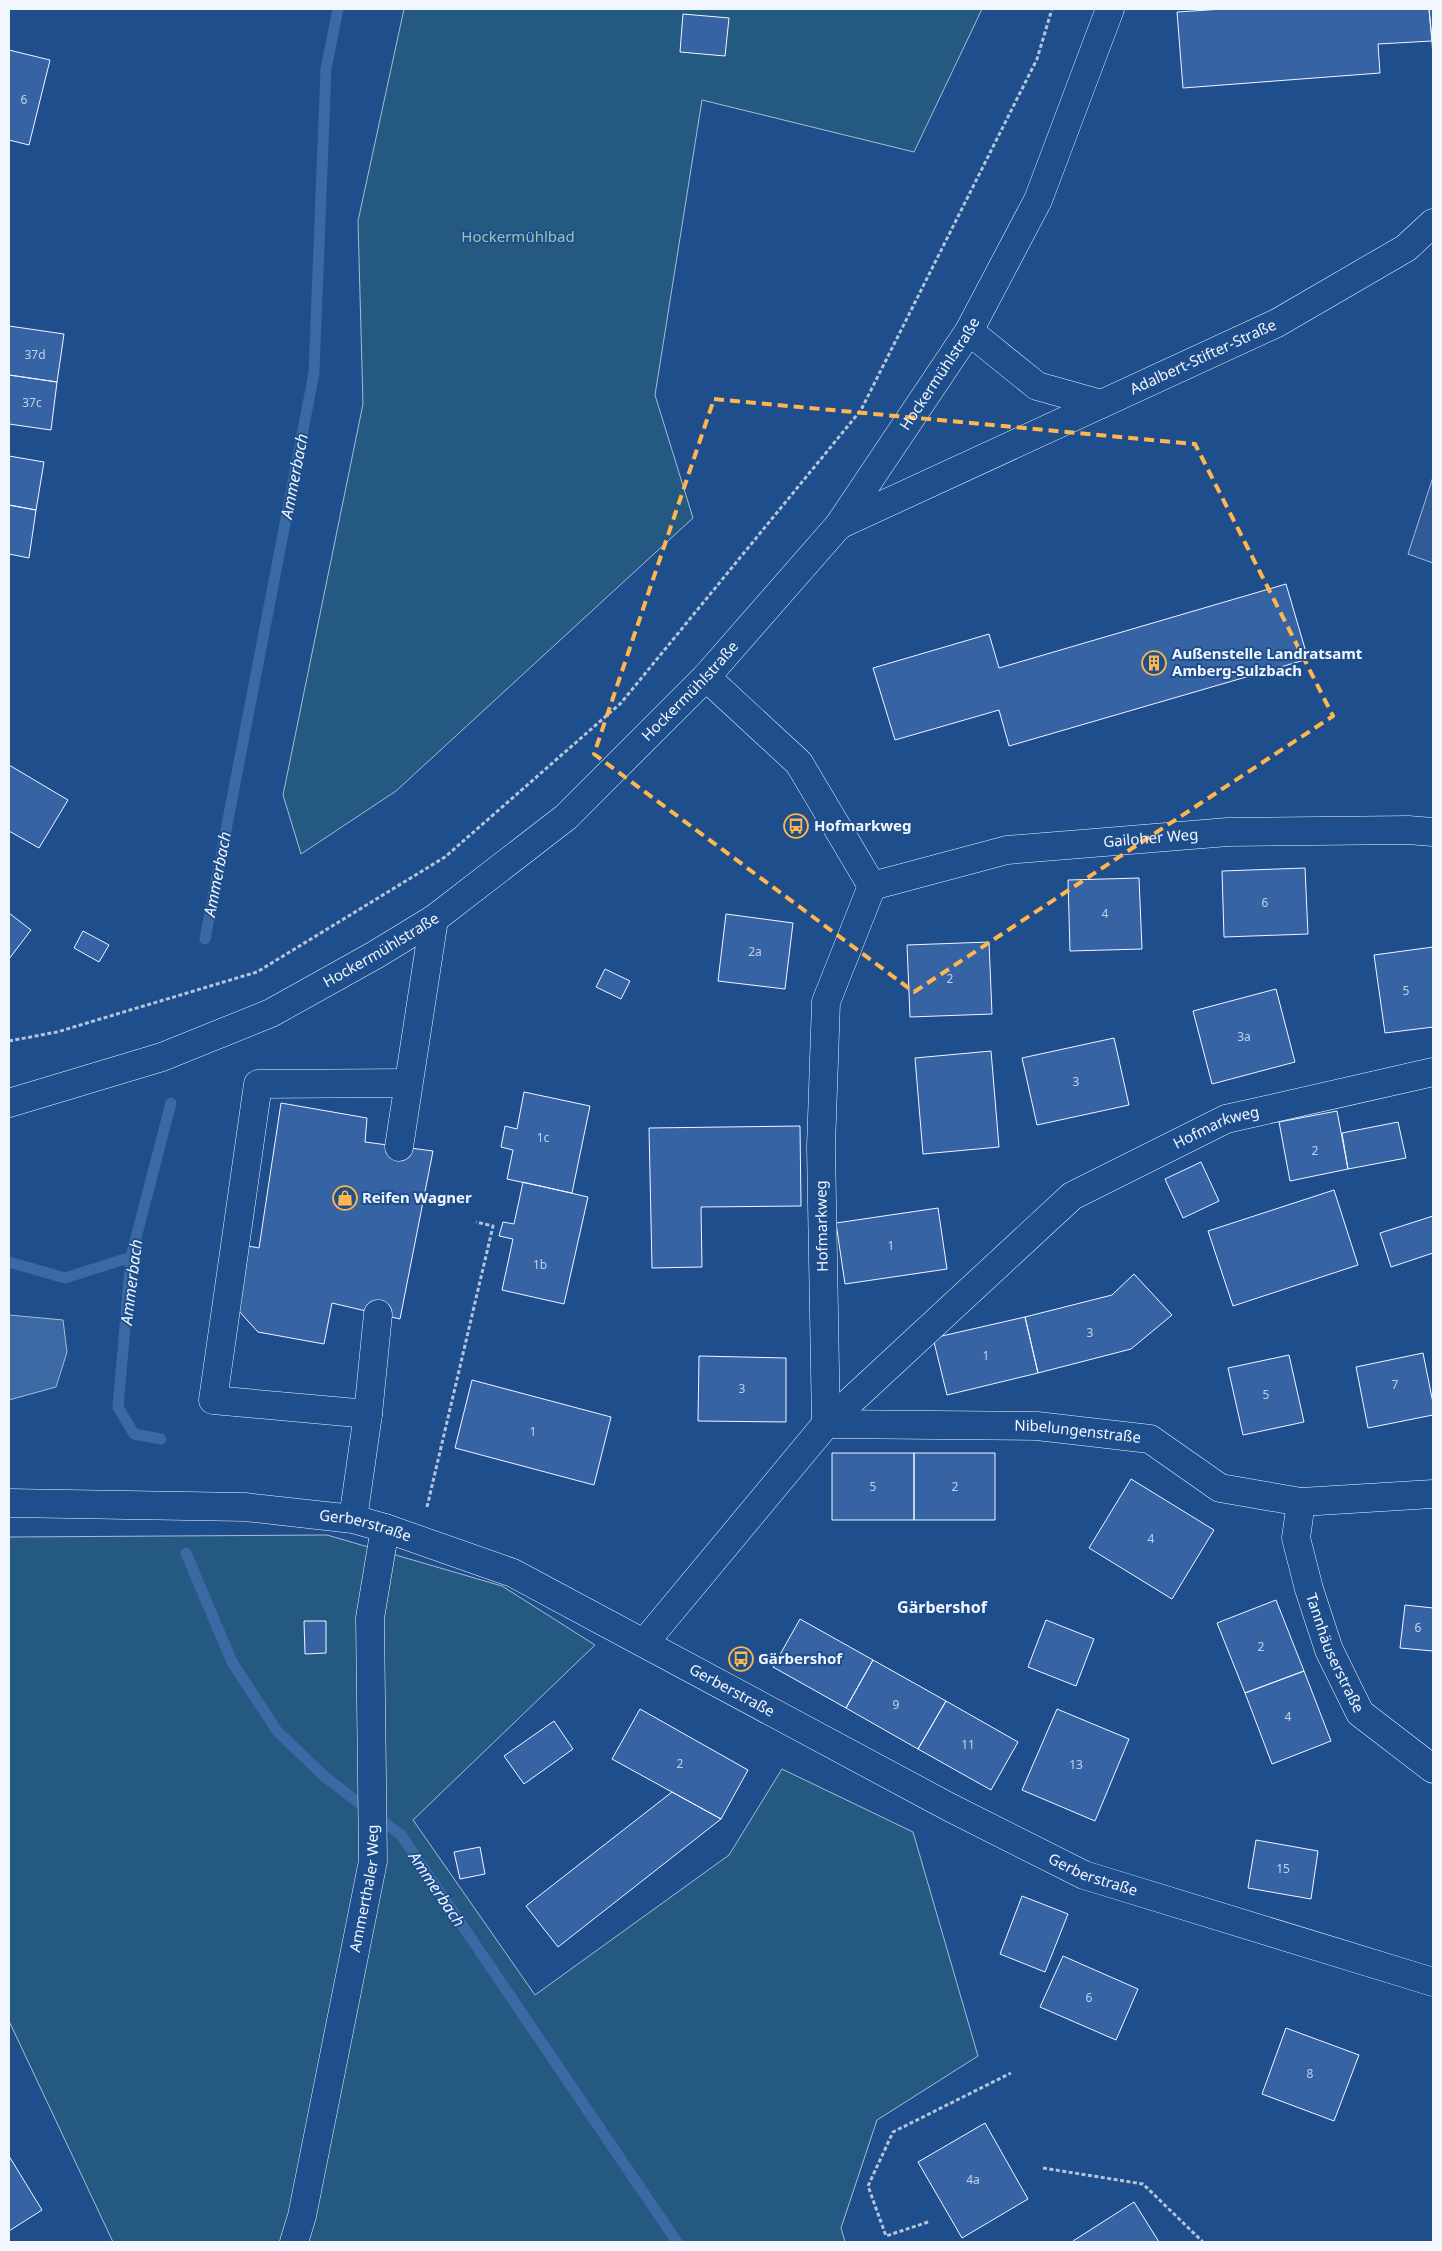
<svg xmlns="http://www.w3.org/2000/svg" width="1442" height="2251" viewBox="0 0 1442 2251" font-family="'Noto Sans',sans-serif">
<rect width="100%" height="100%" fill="#1f4e8c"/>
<path fill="#245a82" stroke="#a8bbd7" d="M404 9H982L914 152 702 100 655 395 693 518 396 791 301 854 283 795 363 404 358 221Z
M327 1535 502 1586 595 1645 413 1820 535 1995 729 1855 782 1769 913 1832 978 2056 877 2120 841 2228 845 2242H113L9 2021V1537Z"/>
<path fill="#305b95" stroke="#a8bbd7" d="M1433 477V563L1408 554Z"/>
<path fill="#3b69a3" stroke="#a8bbd7" d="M9 1315 63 1320 67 1352 56 1387 9 1400Z"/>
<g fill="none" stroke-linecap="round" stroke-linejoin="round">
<path stroke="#3b69a3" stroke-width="11" d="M205 939 314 373 326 69 338 9
M9 1262 65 1278 131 1257
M161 1439 134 1434 118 1407 131 1257 171 1103
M186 1553 232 1662 277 1731 325 1777 401 1835 677 2242"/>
</g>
<path fill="#3563a3" stroke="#f2f6ff" d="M1223 9H1429L1432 41 1378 44 1380 73 1183 88 1177 12Z
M1429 9H1433V60L1432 41Z
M683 14 729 18 725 56 680 52Z
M9 50 50 60 29 145 9 140Z
M9 326 64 334 57 382 9 375Z
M9 375 57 382 51 430 9 424Z
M9 456 44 462 36 510 9 505Z
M9 505 36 510 29 558 9 554Z
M1286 584 1308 659 1009 746 999 710 895 740 873 668 989 634 999 668Z
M9 765 68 800 39 848 9 831Z
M1305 868 1308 934 1224 937 1222 871Z
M1139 878 1142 949 1070 951 1068 880Z
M9 913 31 930 9 959Z
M726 914 793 923 785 989 718 981Z
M83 931 109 945 99 962 74 948Z
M989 942 992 1014 910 1017 907 945Z
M1433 947V1027L1385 1033 1374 955Z
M605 969 630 981 621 999 596 987Z
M1276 989 1295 1062 1212 1084 1193 1011Z
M1114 1038 1129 1105 1037 1125 1022 1058Z
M991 1051 999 1147 923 1154 915 1058Z
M524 1092 590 1106 572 1193 507 1179 513 1150 501 1147 505 1126 517 1129Z
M281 1103 367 1118 365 1142 433 1151 400 1319 332 1303 324 1344 258 1332 237 1309 243 1245 259 1248Z
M1337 1111 1348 1169 1290 1181 1279 1122Z
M1398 1122 1406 1158 1348 1169 1342 1133Z
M800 1126 801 1206 701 1207 702 1267 652 1268 649 1128Z
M1201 1162 1219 1201 1183 1218 1165 1179Z
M523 1182 588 1197 564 1304 502 1290 513 1239 499 1236 503 1222 514 1224Z
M1334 1190 1358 1265 1233 1306 1208 1231Z
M938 1208 947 1269 845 1284 836 1223Z
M1433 1216V1253L1391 1267 1380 1233Z
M1134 1274 1172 1315 1131 1349 1038 1373 1025 1317 1112 1295Z
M1025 1317 1038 1373 947 1395 933 1338Z
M1423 1353 1433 1403V1415L1368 1428 1356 1367Z
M1289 1355 1304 1422 1243 1435 1228 1368Z
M699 1356 786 1358V1422L698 1421Z
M472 1380 611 1417 594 1485 455 1448Z
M832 1453H914V1520H832Z
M914 1453H995V1520H914Z
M1131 1479 1214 1530 1172 1599 1089 1548Z
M1276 1600 1304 1671 1245 1693 1217 1623Z
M1405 1605 1433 1608V1651L1400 1648Z
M800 1619 873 1660 846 1708 773 1667Z
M1046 1620 1094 1639 1076 1686 1028 1667Z
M304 1621H326V1653L305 1654Z
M873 1660 946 1701 918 1749 846 1708Z
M1304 1671 1331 1741 1272 1764 1245 1693Z
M946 1701 1018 1742 991 1790 918 1749Z
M640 1709 748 1770 721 1819 612 1759Z
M1057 1709 1129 1739 1095 1821 1022 1790Z
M554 1721 573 1749 524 1784 504 1756Z
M672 1792 721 1819 558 1947 526 1906Z
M1256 1840 1318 1851 1311 1899 1248 1888Z
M480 1847 485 1874 460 1879 454 1852Z
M1022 1896 1068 1914 1045 1972 1000 1954Z
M1063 1956 1138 1989 1116 2040 1040 2007Z
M1286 2028 1359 2055 1334 2121 1262 2094Z
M985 2123 1028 2199 962 2238 918 2162Z
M9 2156 42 2210 9 2231Z
M1134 2202 1159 2242H1074L1073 2241Z"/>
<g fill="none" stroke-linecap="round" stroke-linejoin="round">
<g stroke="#f2f6ff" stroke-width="29">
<g id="minor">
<path d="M969 331 1037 386 1101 404"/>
<path id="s1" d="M839 525 1277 323 1406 248 1433 223"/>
<path d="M706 677 799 763 872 886"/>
<path id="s2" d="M872 886 1007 850 1228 832 1408 830 1433 832"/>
<path d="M399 1147 434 919"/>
<path d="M368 1414 213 1400 258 1084 407 1083"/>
<path id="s3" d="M826 1424 1037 1426 1150 1439 1220 1488 1301 1502 1433 1494"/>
<path d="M826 1424 821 1147 826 1002 872 886"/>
<path id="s4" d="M1301 1502 1296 1538 1309 1589 1329 1650 1360 1713 1433 1769"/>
<path id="s5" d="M9 1503 245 1507 353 1519 385 1528 513 1573 949 1807 1084 1875 1433 1982"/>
<path d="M353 1519 368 1414 378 1314"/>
<path id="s6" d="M645 1642 826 1424 1072 1196 1226 1119 1433 1072"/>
<path id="s7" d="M294 2242 302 2216 373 1861 370 1618 385 1528"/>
</g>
</g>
<g stroke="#f2f6ff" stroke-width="29">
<g id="major">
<path id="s8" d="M9 1103 162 1057 271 1013 375 955 434 919 566 817 706 677 839 525 969 331 1038 200 1110 9"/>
</g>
</g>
<path stroke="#b3c4dc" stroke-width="3" stroke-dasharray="4 2.5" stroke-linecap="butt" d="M9 1041 57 1032 257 972 445 857 621 703 861 410 1037 59 1052 9
M427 1507 493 1226 476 1222
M1043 2168 1143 2184 1203 2242
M928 2222 886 2236 868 2186 893 2132 1011 2073"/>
<use href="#minor" stroke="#1f4e8c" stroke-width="28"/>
<use href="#major" stroke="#1f4e8c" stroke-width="28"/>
</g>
<path fill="none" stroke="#ffb74d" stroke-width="4" stroke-dasharray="10 6" stroke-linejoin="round" d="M714 399 1195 444 1333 716 914 992 594 754Z"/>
<defs>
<g id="building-ring" transform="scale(1.25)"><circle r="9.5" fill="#1f4e8c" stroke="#ffb74d" stroke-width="1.5"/><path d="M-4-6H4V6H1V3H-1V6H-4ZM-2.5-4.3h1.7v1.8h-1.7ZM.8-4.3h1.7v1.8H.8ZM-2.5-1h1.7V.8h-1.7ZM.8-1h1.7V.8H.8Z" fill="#ffb74d"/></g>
<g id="bus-ring" transform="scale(1.25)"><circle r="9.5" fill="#1f4e8c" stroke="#ffb74d" stroke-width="1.5"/><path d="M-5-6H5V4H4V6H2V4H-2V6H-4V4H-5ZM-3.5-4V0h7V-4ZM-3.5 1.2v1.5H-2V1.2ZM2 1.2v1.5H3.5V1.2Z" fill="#ffb74d"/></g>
<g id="shop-ring" transform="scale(1.25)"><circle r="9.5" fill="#1f4e8c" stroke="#ffb74d" stroke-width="1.5"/><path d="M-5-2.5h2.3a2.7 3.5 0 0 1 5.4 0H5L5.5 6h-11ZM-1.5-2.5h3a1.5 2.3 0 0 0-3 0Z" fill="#ffb74d"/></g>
</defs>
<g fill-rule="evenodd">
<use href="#building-ring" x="1154" y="663"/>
<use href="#bus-ring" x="796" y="826"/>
<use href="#shop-ring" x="345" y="1198"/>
<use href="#bus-ring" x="741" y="1659"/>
</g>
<g text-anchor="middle" stroke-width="4" stroke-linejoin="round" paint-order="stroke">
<g font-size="12" fill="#c3d1e8">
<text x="24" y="104">6</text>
<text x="35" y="359">37d</text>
<text x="32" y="407">37c</text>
<text x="1265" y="907">6</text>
<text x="1105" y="918">4</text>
<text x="755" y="956">2a</text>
<text x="950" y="983">2</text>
<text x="1406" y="995">5</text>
<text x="1244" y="1041">3a</text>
<text x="1076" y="1086">3</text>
<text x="543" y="1142">1c</text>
<text x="1315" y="1155">2</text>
<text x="891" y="1250">1</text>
<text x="540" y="1269">1b</text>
<text x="1090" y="1337">3</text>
<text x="986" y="1360">1</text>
<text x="1395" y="1389">7</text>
<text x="742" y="1393">3</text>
<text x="1266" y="1399">5</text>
<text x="533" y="1436">1</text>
<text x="873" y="1491">5</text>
<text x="955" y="1491">2</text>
<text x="1151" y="1543">4</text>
<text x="1418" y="1632">6</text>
<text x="1261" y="1651">2</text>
<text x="896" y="1709">9</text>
<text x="1288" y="1721">4</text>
<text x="968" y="1749">11</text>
<text x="680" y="1768">2</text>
<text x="1076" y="1769">13</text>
<text x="1283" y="1873">15</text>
<text x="1089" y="2002">6</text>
<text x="1310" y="2078">8</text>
<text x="973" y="2184">4a</text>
</g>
<g font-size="15" fill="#97c8a6" stroke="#1f4e8c">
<text x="518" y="242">Hockermühlbad</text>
</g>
<g font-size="15" fill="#f2f6ff" stroke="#1f4e8c">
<text dy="5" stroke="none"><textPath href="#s1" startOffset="401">Adalbert-Stifter-Straße</textPath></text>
<text dy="5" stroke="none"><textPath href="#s8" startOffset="1214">Hockermühlstraße</textPath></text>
<text dy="5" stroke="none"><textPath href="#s8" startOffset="809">Hockermühlstraße</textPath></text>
<text dy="5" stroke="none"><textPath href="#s2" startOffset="284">Gailoher Weg</textPath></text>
<text dy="5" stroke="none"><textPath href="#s8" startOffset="404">Hockermühlstraße</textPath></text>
<text dy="5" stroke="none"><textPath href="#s6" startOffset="779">Hofmarkweg</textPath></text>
<text transform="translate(822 1226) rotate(-91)" y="5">Hofmarkweg</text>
<text dy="5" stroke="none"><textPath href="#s3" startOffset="252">Nibelungenstraße</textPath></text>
<text dy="5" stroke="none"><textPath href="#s5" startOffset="358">Gerberstraße</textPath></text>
<text dy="5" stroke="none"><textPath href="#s4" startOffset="158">Tannhäuserstraße</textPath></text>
<text dy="5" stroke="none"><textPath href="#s5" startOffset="762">Gerberstraße</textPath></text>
<text dy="5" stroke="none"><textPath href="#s5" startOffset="1168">Gerberstraße</textPath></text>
<text dy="5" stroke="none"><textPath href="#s7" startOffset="361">Ammerthaler Weg</textPath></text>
</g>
<g font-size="15" font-weight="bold" fill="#f2f6ff" stroke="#1f4e8c" text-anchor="start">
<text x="1172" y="659">Außenstelle Landratsamt<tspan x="1172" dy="17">Amberg-Sulzbach</tspan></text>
<text x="814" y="831">Hofmarkweg</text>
<text x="362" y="1203">Reifen Wagner</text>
<text x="758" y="1664">Gärbershof</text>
</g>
<g font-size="16" font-style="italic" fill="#f2f6ff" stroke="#1f4e8c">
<text transform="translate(294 476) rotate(-79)" y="6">Ammerbach</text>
<text transform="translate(217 874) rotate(-79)" y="6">Ammerbach</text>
<text transform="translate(131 1282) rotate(-83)" y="6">Ammerbach</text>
<text transform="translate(437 1889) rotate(56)" y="6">Ammerbach</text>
</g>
<g font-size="16" font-weight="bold" fill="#f2f6ff" stroke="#1f4e8c">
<text x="942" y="1613">Gärbershof</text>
</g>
</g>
<rect width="1442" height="2251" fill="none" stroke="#f2f6ff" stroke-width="20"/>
</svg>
